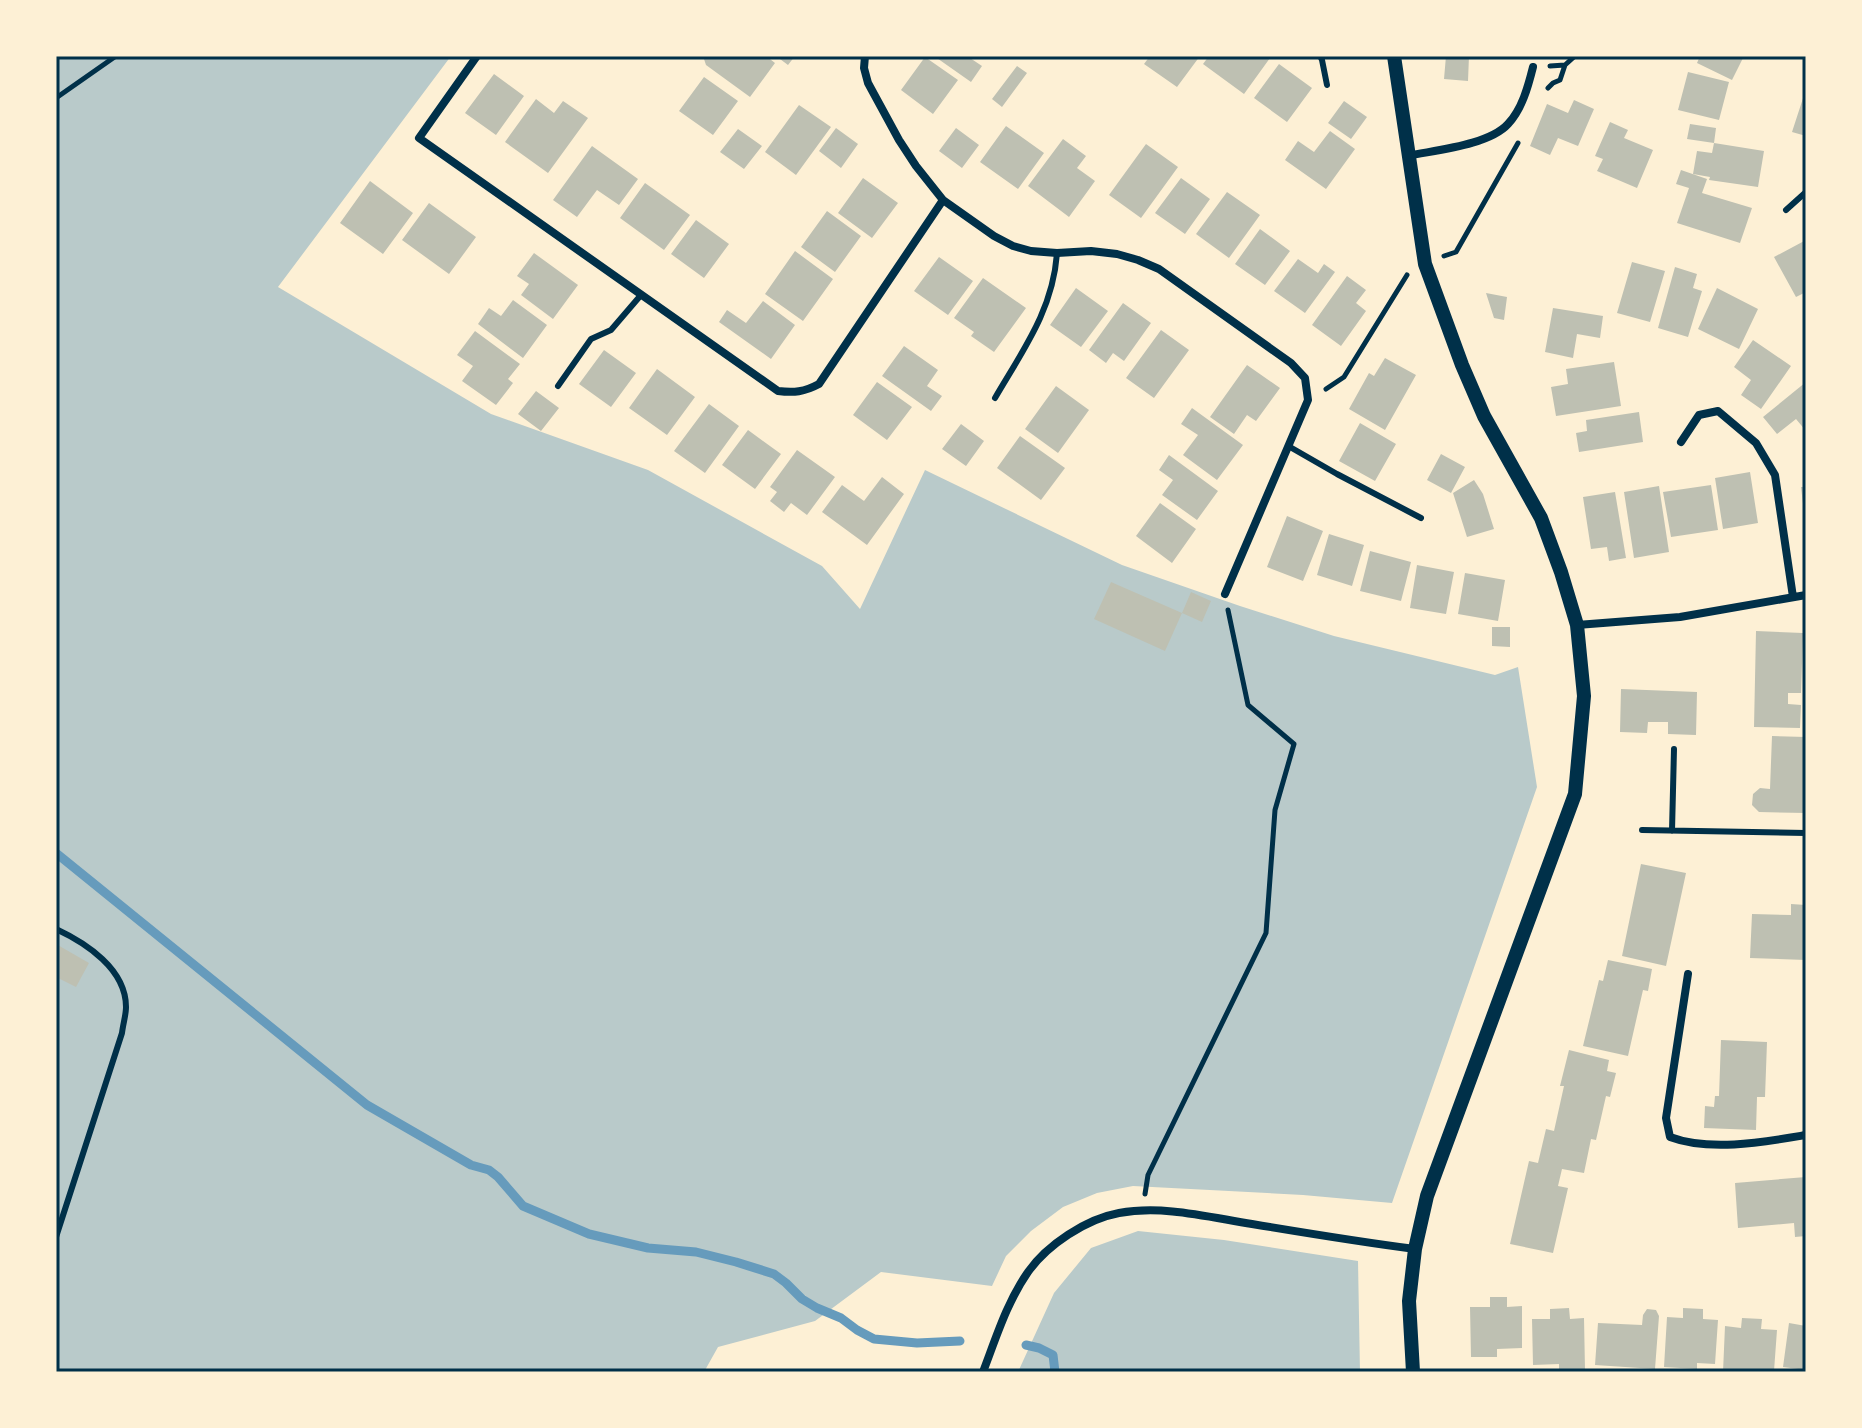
<svg xmlns="http://www.w3.org/2000/svg" width="1862" height="1428" viewBox="0 0 1862 1428" font-family="Barlow,sans-serif">
<rect width="100%" height="100%" fill="#fdf0d5"/>
<path fill="#b9caca" d="M56 56H451L278 287 491 414 648 470 822 566 860 609 925 470 1122 565 1240 606 1334 636 1495 675 1518 667 1537 787 1392 1203 1303 1195 1133 1186 1097 1193 1063 1207 1031 1231 1006 1256 992 1286 881 1272 815 1321 718 1347 704 1372H56Z
M1138 1231 1224 1240 1358 1261 1360 1372H1018L1054 1293 1091 1248Z"/>
<g fill="none" stroke-linecap="round" stroke-linejoin="round">
<path stroke="#669bbc" stroke-width="9" d="M56 853 367 1105 471 1165 489 1170 498 1177 523 1206 589 1234 648 1248 696 1252 736 1262 774 1274 786 1283 802 1299 817 1308 841 1318 857 1330 874 1339 917 1343 960 1341
M1026 1345 1039 1348 1053 1355 1055 1372"/>
</g>
<path fill="#bec0b2" d="M703 56H722L726 59 729 56H766L775 63 750 97 706 65Z
M776 56H795L788 65Z
M934 56H972L970 58 982 66 971 82Z
M1150 56H1200L1177 87 1144 64Z
M1209 56H1267L1270 58 1244 94 1203 64Z
M1446 56H1469L1468 81 1444 79Z
M1700 56H1744L1732 80 1697 63Z
M925 57 958 80 933 114 901 90Z
M1279 64 1312 88 1287 122 1254 98Z
M1017 66 1027 73 1002 107 992 99Z
M1688 72 1729 82 1719 120 1678 110Z
M494 74 524 96 496 135 465 113Z
M704 77 738 101 713 135 679 111Z
M1806 89V136L1792 132Z
M536 99 554 113 563 101 588 118 548 173 505 142Z
M1574 100 1594 109 1578 146 1558 138 1550 155 1530 146 1547 104 1568 113Z
M1344 101 1367 117 1351 139 1328 123Z
M799 105 831 127 796 175 765 152Z
M1610 122 1628 130 1624 138 1653 150 1637 188 1597 171 1603 159 1595 156Z
M1690 124 1716 128 1714 143 1687 139Z
M1006 126 1044 153 1018 189 980 162Z
M836 128 858 144 841 168 819 151Z
M956 128 979 145 962 168 939 151Z
M738 129 762 146 744 169 720 152Z
M1330 131 1355 149 1326 189 1285 160 1298 141 1314 152Z
M1063 139 1086 156 1077 168 1095 181 1069 217 1028 186Z
M1714 143 1764 151 1758 187 1709 180 1710 177 1693 174 1697 151 1712 153Z
M1146 144 1178 167 1141 218 1109 195Z
M592 146 638 179 619 205 597 190 577 217 553 200Z
M1681 170 1707 179 1702 193 1752 208 1740 243 1677 223 1689 188 1676 184Z
M863 178 898 203 872 238 838 213Z
M1181 178 1210 199 1185 234 1155 213Z
M370 181 413 213 383 254 340 223Z
M645 183 690 215 664 250 620 218Z
M1227 192 1260 215 1229 258 1196 234Z
M429 203 476 237 449 274 402 240Z
M827 211 861 236 835 272 801 247Z
M696 220 729 244 704 278 671 254Z
M1260 229 1290 251 1265 285 1235 264Z
M1806 240V292L1796 297 1774 257Z
M795 251 833 279 803 321 765 294Z
M534 253 578 285 553 319 521 295 529 284 517 276Z
M939 257 973 281 948 315 914 291Z
M1298 259 1318 273 1324 264 1335 272 1305 313 1274 291Z
M1632 262 1665 271 1650 322 1617 313Z
M1675 267 1697 274 1693 288 1702 291 1688 337 1658 328Z
M1347 276 1366 290 1356 303 1366 311 1341 346 1312 325Z
M983 278 1026 308 994 352 971 336 974 332 954 318Z
M1076 288 1108 311 1081 347 1050 325Z
M1717 288 1758 309 1739 349 1698 329Z
M1486 293 1507 297 1504 320 1494 318Z
M513 300 547 325 523 358 478 324 489 308 501 316Z
M763 301 795 325 771 359 719 322 727 310 746 323Z
M1123 303 1151 323 1124 361 1113 353 1106 363 1089 350Z
M1553 308 1603 316 1600 338 1577 334 1573 358 1545 352Z
M1161 330 1189 350 1154 398 1126 378Z
M475 331 520 364 508 379 513 383 496 405 462 381 473 366 457 355Z
M1753 340 1791 366 1761 409 1741 395 1751 380 1734 367Z
M904 346 938 370 927 386 942 396 931 411 882 376Z
M604 350 636 373 611 407 579 384Z
M1385 358 1416 375 1385 430 1349 409 1369 373 1374 376Z
M1614 362 1621 406 1556 416 1551 387 1568 384 1566 369Z
M1247 365 1280 388 1256 421 1247 415 1234 434 1210 417Z
M657 369 695 397 667 435 629 408Z
M877 382 912 407 887 440 853 415Z
M1806 382V431L1796 419 1777 434 1763 417Z
M1056 386 1089 410 1058 453 1025 429Z
M536 391 559 408 541 431 518 414Z
M709 404 739 426 705 473 674 451Z
M1192 408 1243 445 1217 480 1183 455 1198 435 1181 424Z
M1639 412 1643 442 1579 452 1576 433 1587 431 1586 420Z
M1360 423 1396 444 1375 481 1339 461Z
M961 424 984 441 966 466 942 449Z
M748 430 781 454 755 489 722 465Z
M1020 436 1065 468 1041 500 997 468Z
M797 450 835 477 807 515 791 503 784 512 770 501 777 492 770 487Z
M1441 454 1465 467 1451 493 1427 480Z
M1169 455 1218 491 1197 520 1162 495 1173 480 1159 470Z
M1750 472 1758 523 1723 529 1715 478Z
M882 477 904 494 867 545 822 512 842 485 864 501Z
M1474 480 1483 494 1494 529 1467 537 1453 493Z
M1711 485 1718 530 1671 537 1663 492Z
M1659 486 1669 552 1634 558 1624 492Z
M1801 487H1806V512H1804Z
M1615 492 1626 558 1609 561 1607 547 1591 549 1583 497Z
M1160 503 1196 529 1172 563 1136 536Z
M1287 516 1323 531 1303 581 1267 567Z
M1329 534 1364 545 1352 586 1317 575Z
M1370 551 1411 562 1401 601 1360 591Z
M1417 565 1454 572 1446 614 1410 608Z
M1465 573 1505 580 1498 621 1458 614Z
M1111 582 1182 613 1191 592 1211 601 1202 622 1182 613 1165 651 1094 619Z
M1492 627H1510V647L1492 646Z
M1756 631 1803 633 1801 693H1788V704L1801 705 1800 728 1754 727Z
M1621 689 1697 692 1696 735 1668 734V722H1648L1647 733 1620 732Z
M1772 736 1806 737V763H1804L1803 786 1806 787V813L1759 812 1752 805 1753 794 1760 788 1770 789Z
M1641 864 1686 873 1666 966 1622 956Z
M1791 904 1806 905V960L1750 958 1752 914 1791 915Z
M56 944 89 963 76 987 56 977Z
M1608 960 1652 969 1648 991 1643 990 1628 1056 1583 1046 1599 980 1603 981Z
M1721 1040 1767 1042 1765 1097H1757L1756 1130 1704 1128 1705 1106 1714 1107 1715 1096H1719Z
M1569 1050 1609 1060 1607 1071 1616 1073 1610 1097 1606 1096 1596 1140 1591 1139 1584 1173 1562 1169 1558 1186 1568 1188 1553 1253 1510 1244 1529 1161 1538 1163 1546 1129 1554 1131 1564 1086H1560Z
M1806 1177V1236L1795 1237 1794 1223 1738 1228 1735 1183Z
M1490 1297H1507V1307L1522 1306V1348L1497 1349V1357H1471L1470 1307H1490Z
M1569 1308 1570 1319 1584 1318 1585 1370 1559 1371V1364L1533 1365 1532 1319H1550V1309Z
M1683 1308 1703 1309V1319L1718 1320 1715 1364 1697 1363V1369L1664 1367 1667 1317 1683 1318Z
M1647 1309 1656 1310 1659 1316 1655 1369 1595 1365 1598 1323 1642 1325 1643 1315Z
M1742 1318 1762 1319 1761 1329 1777 1330 1774 1371 1757 1370V1372H1723L1725 1326 1741 1328Z
M1789 1323 1806 1326V1370L1783 1367Z"/>
<g fill="none" stroke-linecap="round" stroke-linejoin="round">
<path stroke="#003049" stroke-width="5" d="M1550 66 1565 65 1575 56
M1548 88 1553 83 1560 80 1565 65
M56 98 116 56
M1444 256 1456 252 1518 143
M1326 389 1344 377 1407 275
M1145 1194 1148 1175 1266 933 1275 810 1294 744 1248 705 1228 610"/>
<path stroke="#003049" stroke-width="6" d="M1320 56 1322 60 1327 85
M1786 210 1806 192
M558 386 591 339 611 330 641 295
M995 398C1023 350 1053 310 1057 253
M1290 447 1337 474 1421 518
M1642 830 1806 833
M1672 831 1674 749
M56 929C86 943 126 969 126 1007 126 1015 123 1024 122 1033L56 1237"/>
<path stroke="#003049" stroke-width="8" d="M477 56 419 138 778 391C794 393 804 392 819 384L943 200
M865 56 864 68 868 83 899 140 916 166 943 200 994 236 1013 246 1031 251 1057 253 1091 251 1117 254 1138 260 1159 269 1291 363 1305 378 1308 400 1225 594
M1408 156C1436 150 1489 145 1508 124 1522 109 1528 87 1533 67
M1681 442 1699 415 1718 411 1756 443 1775 475 1793 597
M1577 625 1680 617 1806 595
M1688 974 1666 1118 1670 1137C1710 1152 1764 1142 1806 1135
M983 1372C996 1338 1007 1302 1028 1272 1047 1245 1086 1219 1119 1213 1163 1205 1208 1217 1252 1224 1306 1233 1361 1242 1415 1249"/>
<path stroke="#003049" stroke-width="14" d="M1394 56 1425 264 1462 365 1484 416 1541 518 1561 572 1577 625 1584 696 1575 794 1427 1196 1415 1249 1409 1301 1413 1372"/>
</g>
<rect width="1862" height="1428" fill="none" stroke="#fdf0d5" stroke-width="116"/>
<rect x="58" y="58" width="1746" height="1312" fill="none" stroke="#003049" stroke-width="3"/>
</svg>
